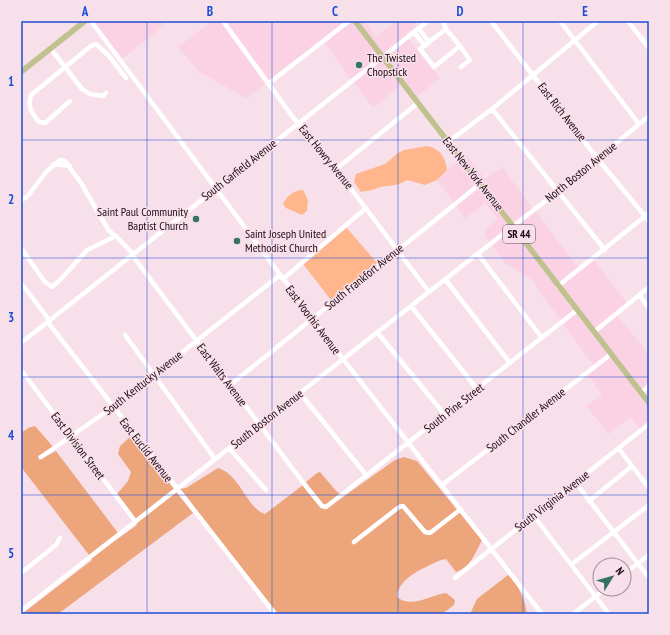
<svg xmlns="http://www.w3.org/2000/svg" width="670" height="635" viewBox="0 0 670 635" font-family="'PT Sans Narrow',sans-serif">
<rect width="100%" height="100%" fill="#f8e0ea"/>
<path fill="#fbd2e3" d="M93 21H161L164 25 122 59Z
M212 21H220L265 84 246 98 199 72 178 47Z
M225 21H346L268 81Z
M353 21 380 57 351 80 324 42Z
M358 21H365L376 36 396 21H413L416 26 406 34 407 36 384 55Z
M409 39 440 78 416 97 386 57Z
M382 60 401 85 373 108 354 82Z
M466 155 485 179 502 167 533 209 513 224 463 158Z
M459 160 477 183 454 203 436 179Z
M480 186 510 226 490 242 485 236 487 228 498 219 485 203 465 219 456 205Z
M535 211 566 252 579 267 559 283 516 227Z
M512 229 575 310 561 321 531 279 505 263 492 245Z
M594 260 627 303 594 329 561 286Z
M577 313 609 354 594 366 563 324Z
M617 315 649 354V384L641 390 597 332Z
M611 357 649 407V422L641 429 630 417 609 434 586 406 602 395 588 375Z"/>
<path fill="#ffb68c" d="M427 146C441 149 445 157 447 170L437 180 425 185 407 180C395 188 389 184 378 188 372 190 368 191 361 192L354 182 356 174 385 164 398 153 404 150Z
M303 190 308 200 307 211 302 215 286 208 283 204C287 196 294 190 303 190Z
M346 227 377 263 331 300 303 264Z"/>
<path fill="#eda57b" d="M35 426 54 448 38 456 39 460 56 451 118 533 89 555 21 467V433L28 428Z
M129 438 136 441 174 489 136 519 117 494 128 481 131 472 118 454 120 446Z
M404 457 417 461 482 540C476 552 470 568 456 572L446 559 441 560C426 567 398 577 397 597 411 609 430 595 446 593L455 600 454 605 442 614H278L180 489 186 488 218 468C240 474 247 509 265 514L303 485 321 507 326 509 395 460Z
M320 472 337 492 342 494 328 505H324L306 482 317 473Z
M176 492 193 513 58 614H22L92 560 91 558 137 525 136 523Z
M508 575C519 586 525 599 527 614H470L477 599Z"/>
<g fill="none" stroke-linecap="round" stroke-linejoin="round">
<path stroke="#fff" stroke-width="4.5" d="M91 21 343 359 542 614
M223 21 292 116 336 169 429 292
M444 21 443 22 446 29 460 46 434 67 420 49 446 29
M491 21 597 158 649 221
M560 21 639 124
M628 21 649 48
M419 29 429 42
M414 32 425 46
M460 46 470 60 461 67
M51 49 82 89 90 94 103 96 106 93
M268 84 349 21
M70 101 45 123 39 122C32 113 27 107 31 95L91 46 96 44 109 56 126 78
M492 109 605 250
M448 142 492 109 598 21
M54 164 70 166
M336 169 418 103
M21 200 27 197 46 172 60 160 65 161 81 183 109 231 117 237 133 254
M21 248 45 282 52 287 61 279 87 250 116 236
M478 254 542 338
M132 255 308 489 322 506 326 507 577 310
M283 279 366 208
M445 279 510 363
M21 283 47 317 50 325 275 614
M558 286 649 213
M639 295 649 308
M411 306 477 389
M377 332 445 415
M594 332 649 287
M125 335 215 459
M21 343 428 21
M21 370 135 521
M230 385 480 184
M300 393 367 476
M641 393 649 386
M229 448 266 490
M619 449 649 488
M41 457 113 407 280 275
M576 483 649 578
M442 485 611 354
M589 501 632 466
M533 515 609 614
M354 542 399 507 403 506 425 532 430 533 461 509
M572 564 649 505
M21 573 56 545 60 538
M624 574 649 555
M455 578 649 424
M21 611 558 191 649 116
M573 614 605 589"/>
<path stroke="#bfc28e" stroke-width="5.5" d="M355 21 649 403
M21 72 85 21"/>
</g>
<path fill="none" stroke="#1d4ed8" stroke-width="1" stroke-opacity="0.55" d="M147 21V614M272 21V614M398 21V614M523 21V614M21 140H649M21 258H649M21 377H649M21 495H649"/>
<g fill="#357461" stroke="#f8e0ea" stroke-width="1.5">
<circle cx="359" cy="65" r="4"/>
<circle cx="196" cy="219" r="4"/>
<circle cx="237" cy="241" r="4"/>
</g>
<g text-anchor="middle" stroke-width="3" stroke-linejoin="round" paint-order="stroke">
<rect fill="#f8e0ea" stroke="#604b55" stroke-width="1" x="503" y="225" width="32" height="18" rx="3"/>
<g font-size="11" font-weight="bold" fill="#1f0b15">
<text x="519" y="238">SR 44</text>
</g>
<g font-size="12" fill="#1f0b15" stroke="#f8e0ea" text-anchor="start">
<text x="367" y="62">The Twisted<tspan x="367" dy="14">Chopstick</tspan></text>
<text x="188" y="216" text-anchor="end">Saint Paul Community<tspan x="188" dy="14">Baptist Church</tspan></text>
<text x="245" y="238">Saint Joseph United<tspan x="245" dy="14">Methodist Church</tspan></text>
</g>
<g font-size="12" fill="#1f0b15" stroke="#f8e0ea">
<text transform="translate(562 112) rotate(52)" y="4">East Rich Avenue</text>
<text transform="translate(326 157) rotate(51)" y="4">East Howry Avenue</text>
<text transform="translate(239 170) rotate(-38)" y="4">South Garfield Avenue</text>
<text transform="translate(581 172) rotate(-39)" y="4">North Boston Avenue</text>
<text transform="translate(473 174) rotate(52)" y="4">East New York Avenue</text>
<text transform="translate(364 277) rotate(-39)" y="4">South Frankfort Avenue</text>
<text transform="translate(313 320) rotate(53)" y="4">East Voorhis Avenue</text>
<text transform="translate(222 375) rotate(53)" y="4">East Walts Avenue</text>
<text transform="translate(143 383) rotate(-38)" y="4">South Kentucky Avenue</text>
<text transform="translate(454 408) rotate(-38)" y="4">South Pine Street</text>
<text transform="translate(267 419) rotate(-38)" y="4">South Boston Avenue</text>
<text transform="translate(526 420) rotate(-38)" y="4">South Chandler Avenue</text>
<text transform="translate(78 446) rotate(53)" y="4">East Division Street</text>
<text transform="translate(146 450) rotate(52)" y="4">East Euclid Avenue</text>
<text transform="translate(552 501) rotate(-38)" y="4">South Virginia Avenue</text>
</g>
</g>
<rect width="670" height="635" fill="none" stroke="#f8e0ea" stroke-width="44"/>
<g transform="translate(612 577) rotate(53)"><circle r="19" fill="#f8e0ea" stroke="#a18b95"/>
<path d="M0-3L7 15L0 10L-7 15Z" fill="#357461"/>
<text y="-6" font-size="11" font-weight="bold" text-anchor="middle" fill="#1f0b15">N</text>
</g>
<rect x="22" y="22" width="626" height="591" fill="none" stroke="#1d4ed8" stroke-width="1.5"/>
<g font-size="13" text-anchor="middle" font-weight="bold" fill="#1d4ed8">
<text x="85" y="16">A</text>
<text x="210" y="16">B</text>
<text x="335" y="16">C</text>
<text x="460" y="16">D</text>
<text x="585" y="16">E</text>
<text x="11" y="86">1</text>
<text x="11" y="204">2</text>
<text x="11" y="322">3</text>
<text x="11" y="440">4</text>
<text x="11" y="558">5</text>
</g>
</svg>
